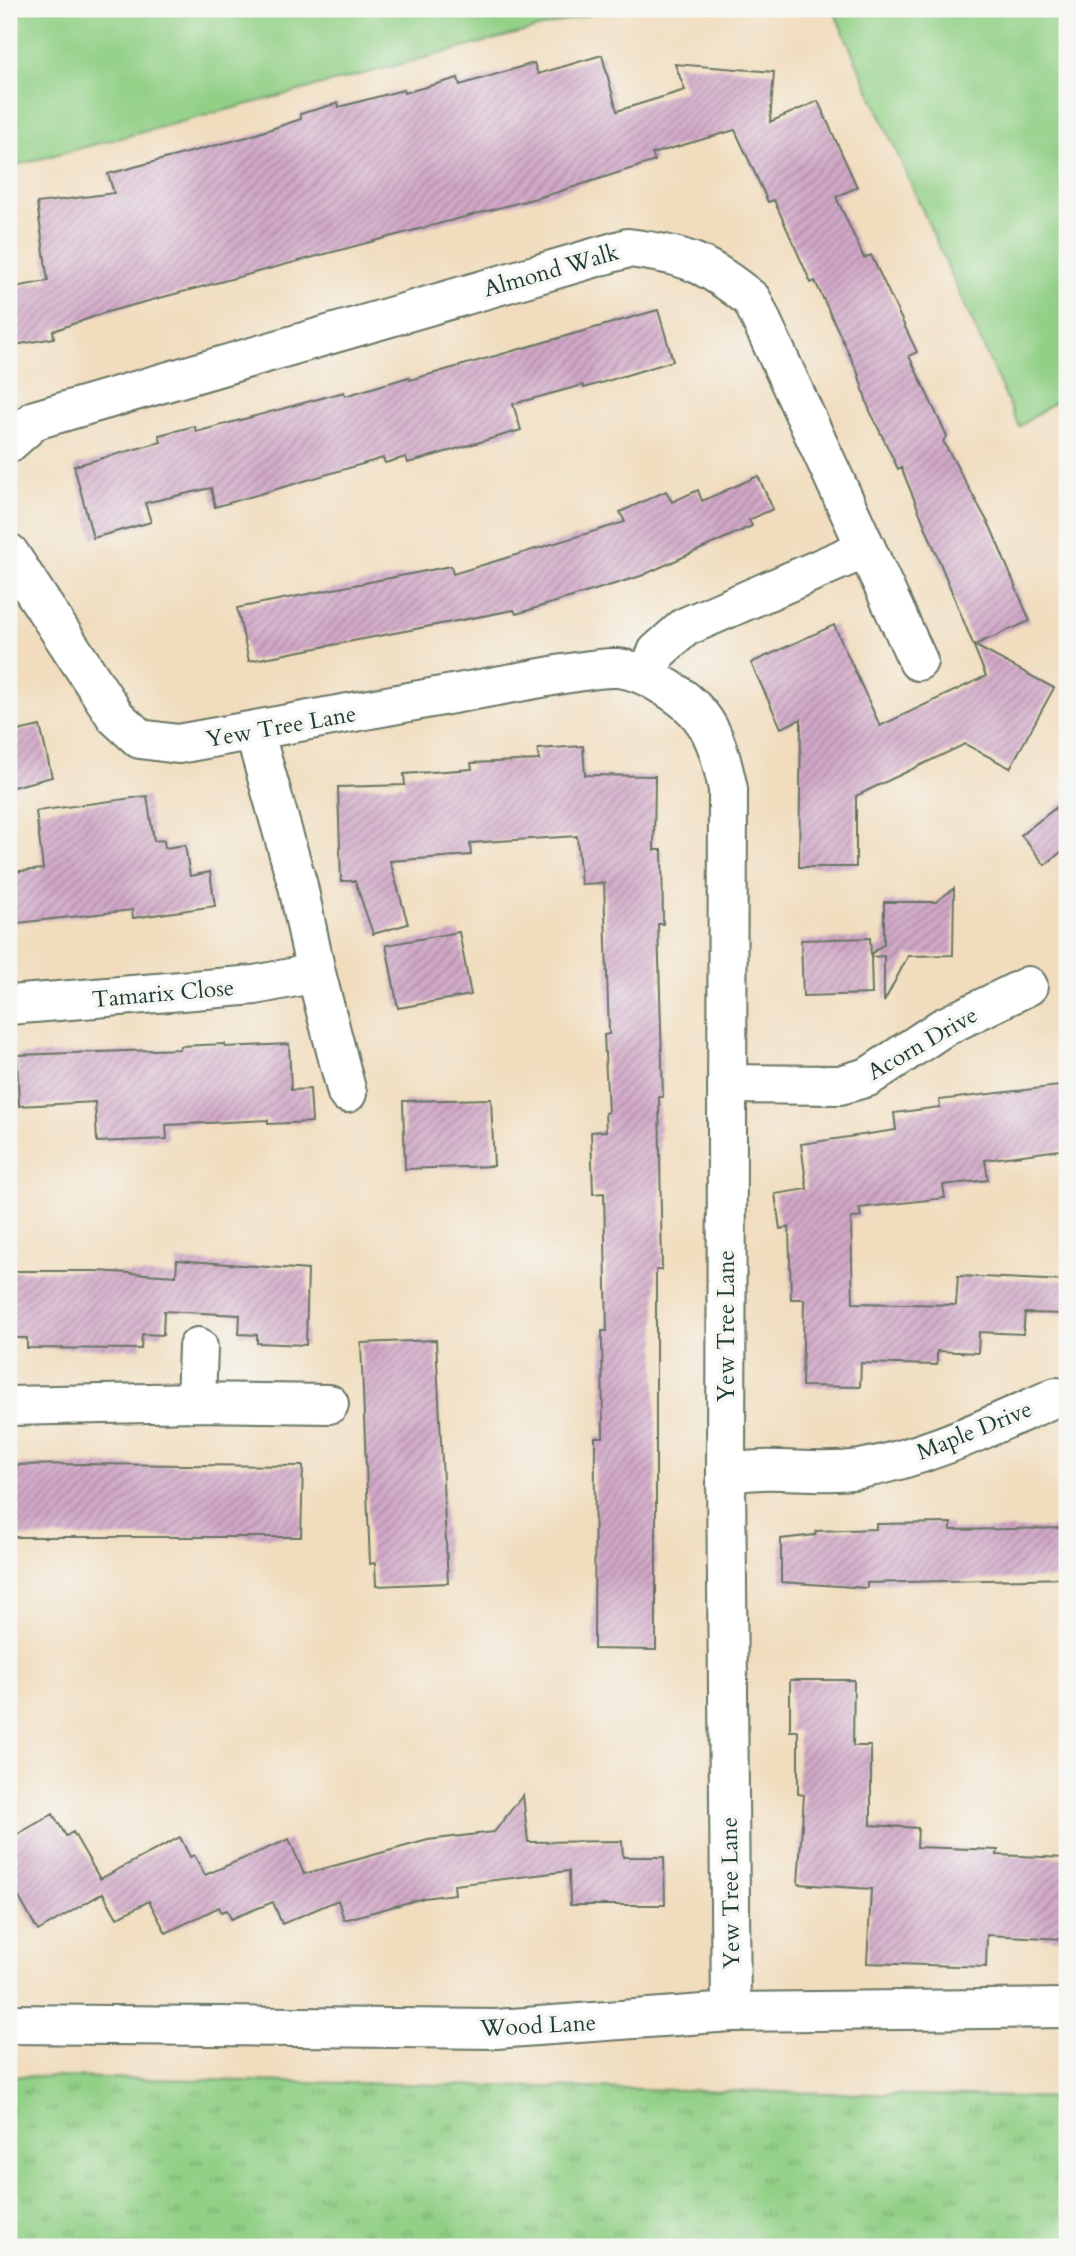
<svg xmlns="http://www.w3.org/2000/svg" width="1076" height="2256" viewBox="0 0 1076 2256" font-family="Cardo,serif">
<defs>
<pattern id="park-tufts" width="24" height="20" patternUnits="userSpaceOnUse" patternTransform="scale(1.75)"><rect width="24" height="20" fill="#92d086"/><path d="M3 7l-1-3M5 7V3M7 7l1-3M15 17l-1-3M17 17v-4M19 17l1-3" fill="none" stroke="#77aa6e"/></pattern>
<pattern id="building-hatch" width="6" height="6" patternUnits="userSpaceOnUse" patternTransform="scale(1.75)"><rect width="6" height="6" fill="#d1a8c7"/><path d="M-1 1l2-2M0 6l6-6M5 7l2-2" fill="none" stroke="#a98aa2"/></pattern>
</defs>
<rect width="100%" height="100%" fill="#f6f6f2"/>
<filter id="ink" filterUnits="userSpaceOnUse"><feTurbulence type="fractalNoise" baseFrequency=".0143" numOctaves="2"/><feDisplacementMap in="SourceGraphic" scale="14" xChannelSelector="R" yChannelSelector="G"/><feConvolveMatrix kernelMatrix="1 2 1 2 8 2 1 2 1" color-interpolation-filters="sRGB"/></filter>
<filter id="wash" filterUnits="userSpaceOnUse"><feTurbulence type="fractalNoise" baseFrequency=".00686" numOctaves="4" result="noise"/><feDisplacementMap in="SourceGraphic" scale="28" xChannelSelector="R" yChannelSelector="G"/><feGaussianBlur stdDeviation="1.57" result="paint"/><feColorMatrix in="noise" values="0 0 0 0 0 0 0 0 0 0 0 0 0 0 0 0 0 1.4 0 .05"/><feComposite in="paint" operator="in"/></filter>
<g filter="url(#wash)">
<rect width="100%" height="100%" fill="#f1ddbe"/>
<path fill="#92d086" stroke="#58865d" stroke-width="2" d="M9 9H611L9 167Z
M833 9H1067V393L1019 427Z"/>
<path fill="url(#park-tufts)" stroke="#58865d" stroke-width="2" d="M9 2076 1067 2098V2247H9Z"/>
<g id="blocks">
<path fill="url(#building-hatch)" d="M602 55 617 111 685 90 675 64 774 72 770 122 818 101 857 187 836 197 864 258 871 255 917 352 909 356 947 436 943 441 991 528 1030 621 974 645 1054 688 1010 768 965 744 856 796V867H799L801 719 781 728 751 663 834 625 880 726 986 676 901 467 898 469 869 409 858 373 815 281 811 283 774 200 768 202 735 130 652 154 655 161 555 193 107 312 53 331 54 338 9 346V288L48 281 37 203 114 193 108 174 247 137 301 119 300 114 338 103 339 107 403 90 404 93 458 78 460 85 534 63 538 74Z
M658 310 673 361 584 388 583 385 513 404 521 430 408 463 406 457 385 463 383 458 215 507 211 488 145 503 151 522 93 538 74 466 161 442 159 435 195 426 196 432 344 392 345 396 409 377 410 380Z
M758 476 773 509 749 520 752 526 641 576 516 614 514 610 249 661 237 608 451 566 453 574 625 522 620 512 666 491 672 502 698 490 702 501Z
M40 726 52 777 9 788V733Z
M583 746 585 775 655 776 654 850H662L663 924H658L663 1097H659L662 1270H656V1650L594 1649 595 1437H603L602 1331H607L604 1193 593 1194 591 1132 606 1131 605 1113 608 1112 604 1035 609 1034 604 883 581 884 577 836 470 843 471 855 390 861 408 924 373 934 355 881H341L338 787 405 785 404 774 472 769 471 763 539 760 538 749Z
M147 796 154 841 164 840 165 848 185 845 190 876 210 872 215 906 133 918 132 910 9 924V872L43 869 36 811Z
M1067 799V847L1045 865 1021 835Z
M954 888 953 955 908 956 884 1002V956L871 957 872 994 803 996 801 940 870 938 871 954 884 944V902H936Z
M459 932 471 995 398 1008 386 945Z
M225 1044V1047L289 1044 291 1090 310 1089 312 1122 268 1124V1120L166 1125 167 1139 97 1142 95 1102 19 1106 17 1055 180 1049V1046Z
M1067 1085V1149L985 1160 988 1180 943 1185 945 1198 859 1208 861 1217 851 1218 853 1303 956 1305 958 1276 1067 1281V1314L1025 1313 1023 1334 979 1332 978 1353 937 1351V1365L861 1363 860 1387 802 1386 804 1299H791L789 1227 780 1229 775 1194 807 1189 801 1144 896 1130 894 1113 940 1107 939 1100Z
M491 1099 494 1166 405 1169 403 1101Z
M177 1260 308 1270 306 1345 257 1343V1335L239 1334 240 1315 164 1311 163 1335 142 1334 141 1349 27 1348V1338H9V1271H97L176 1276Z
M436 1340 448 1583 376 1586 375 1563 370 1564 361 1343Z
M81 1464 303 1466 301 1537H9V1465Z
M951 1523V1530L1067 1528V1578L867 1583V1588L781 1582V1539L815 1535 816 1531 876 1529V1524Z
M790 1680H854L853 1746H871V1825L918 1828 917 1847 998 1850 997 1855 1066 1858 1063 1939 987 1935 986 1967 867 1963 871 1889 798 1884 804 1795 798 1794V1731H790Z
M523 1795 528 1842 622 1841 623 1857H664L665 1905H570L569 1871 454 1885 455 1894 424 1898 344 1920 338 1900 282 1924 273 1902 231 1919 227 1910 221 1912 219 1907 166 1933 149 1901 117 1918 103 1893 38 1931 9 1880V1839L53 1814 66 1836 73 1832 100 1879 180 1837 190 1857 194 1855 205 1875 289 1839 304 1874 428 1840 494 1832Z"/>
</g>
</g>
<g filter="url(#ink)">
<use href="#blocks" fill-opacity="0" stroke="#687564" stroke-width="2"/>
<g fill="none" stroke-linecap="round" stroke-linejoin="round">
<g stroke="#687564" stroke-width="42">
<path id="street" d="M9 443 35 420 628 248C686 255 707 263 752 300L918 661
M9 553 116 717 140 739 178 744 563 674C580 672 600 667 617 668 633 669 649 677 662 685 709 711 717 739 728 789L726 1474 731 2012
M647 676 657 652 685 627 865 549
M316 973 347 1093
M9 1005 255 985 316 973 298 886 254 731
M727 1084 840 1085 868 1077 942 1028 1028 986
M196 1402 198 1347
M9 1406 196 1402 329 1404
M726 1474C770 1464 815 1476 860 1469 929 1457 992 1425 1056 1397
M9 2024 496 2029 731 2012 1067 2008"/>
</g>
<use href="#street" stroke="#fff" stroke-width="38"/>
</g>
</g>
<g text-anchor="middle" stroke-width="7" stroke-linejoin="round" paint-order="stroke">
<g font-size="23" fill="#1f3d34" stroke="#f6f6f2">
<text transform="translate(551 270) rotate(-16)" y="8">Almond Walk</text>
<text transform="translate(281 726) rotate(-10)" y="8">Yew Tree Lane</text>
<text transform="translate(163 993) rotate(-5)" y="8">Tamarix Close</text>
<text transform="translate(922 1043) rotate(-30)" y="8">Acorn Drive</text>
<text transform="translate(726 1326) rotate(-90)" y="8">Yew Tree Lane</text>
<text transform="translate(974 1430) rotate(-22)" y="8">Maple Drive</text>
<text transform="translate(730 1893) rotate(-91)" y="8">Yew Tree Lane</text>
<text transform="translate(538 2025) rotate(-3)" y="8">Wood Lane</text>
</g>
</g>
<rect width="1076" height="2256" fill="none" stroke="#f6f6f2" stroke-width="35"/>
</svg>
